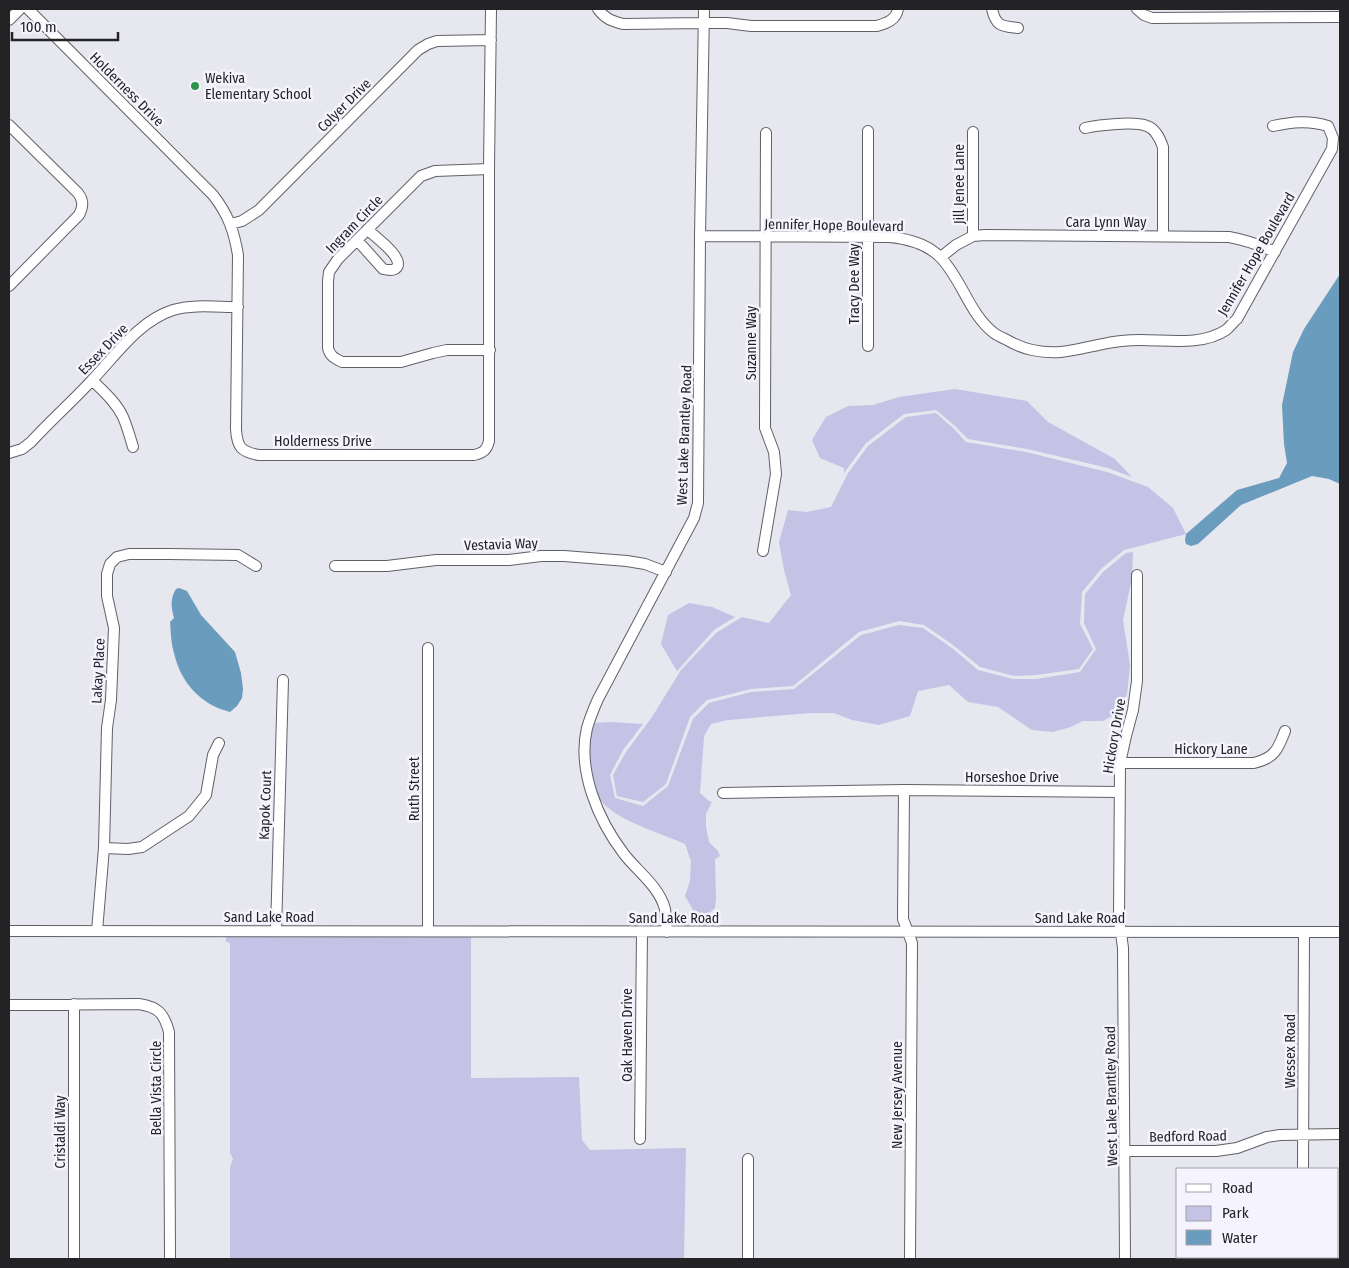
<svg xmlns="http://www.w3.org/2000/svg" width="1349" height="1268" viewBox="0 0 1349 1268" font-family="'Fira Sans Condensed',sans-serif">
<rect width="100%" height="100%" fill="#e7e7f0"/>
<path fill="#c4c2e5" d="M955 389 1027 401 1048 422 1115 459 1132 477 1108 468 1027 449 968 439 954 425 936 410 904 414 866 443 844 473V468L820 458 812 440 826 417 848 406 873 405 899 397Z
M936 413 953 428 966 442 1026 452 1107 472 1148 487 1173 508 1186 534 1124 550 1101 569 1082 592 1080 624 1093 649 1079 669 1036 675 1014 676 980 667 953 645 924 625 899 621 859 632 793 686 751 689 707 700 690 717 666 784 643 802 617 796 613 775 626 752 652 717 681 670 716 633 742 617 769 623 791 595 784 570 779 542 788 510 807 512 831 507 848 473 868 446 906 417Z
M1133 552 1132 578 1123 620 1130 665 1127 694 1117 713 1103 721H1083L1071 727 1053 732 1032 730 998 707 968 702 949 685 918 691 910 716 879 725 852 720 834 713H810L728 720 711 724 704 736 700 793 709 801 712 802 706 814V827L709 842 718 851 720 856 715 859 716 898 715 908 706 916 693 910 685 896 690 881 691 861 685 844C661 833 618 821 602 802 596 796 592 778 591 769 588 754 588 738 593 723L610 722 643 724 623 750 610 775 615 798 643 806 668 786 693 719 709 703 751 692 794 689 861 635 899 625 923 628 952 648 978 670 1013 679H1036L1080 672 1096 649 1084 623 1085 594 1103 572 1126 553Z
M689 603 712 607 735 617 714 630 677 671 661 644 668 615Z
M226 935H471V1078L579 1077 582 1140 590 1150 686 1148 684 1259H230V1167L233 1159 230 1153V945L229 942H226Z"/>
<path fill="#6a9cbd" d="M1340 274V484L1329 479 1312 476 1241 505 1198 544 1191 546 1186 544 1185 540 1186 534 1237 490 1279 478 1287 463 1284 444 1282 405 1293 352 1304 329Z
M179 588 187 591 201 615 235 652 241 673 243 689 242 698 237 706 230 712C200 704 181 683 174 653 171 643 171 633 170 622L174 618C171 607 170 599 176 589Z"/>
<g fill="none" stroke-linecap="round" stroke-linejoin="round">
<g stroke="#606068" stroke-width="12">
<path id="minor" d="M28 9 213 195C228 214 234 231 238 255L236 429C237 447 241 452 259 455H474C483 453 487 450 489 441V169L491 9
M598 9C605 19 612 21 623 24L704 23H727L751 26H877C887 23 896 20 898 9
M992 9C996 27 1002 26 1018 28
M1137 9 1144 15 1152 18 1340 17
M9 20 20 9
M9 125 78 193C84 201 83 207 79 215L9 286
M1085 128C1099 125 1134 121 1147 126 1156 129 1160 139 1163 147V236
M489 169 435 171 421 176 338 259 329 272 328 281V348C330 356 334 358 342 362H401L433 353 447 350H490
M231 224 242 221 259 210 418 50 428 44 437 41 491 40
M700 236 890 237C909 239 928 244 941 258 962 280 970 315 994 333 998 336 1003 338 1007 340 1014 344 1023 348 1032 350 1060 356 1076 349 1103 344 1116 341 1128 340 1141 340 1168 340 1202 346 1226 330 1230 327 1233 322 1237 319L1332 149 1333 138 1328 126C1309 120 1292 122 1273 126
M973 236V132
M357 240 383 269C387 270 391 271 395 269 408 260 374 236 368 230
M941 257 956 245 973 236 985 235 1229 237C1246 240 1260 245 1275 252
M868 346V131
M92 380C103 391 116 402 123 417 127 426 130 437 133 447
M9 453 22 449 31 442C51 420 73 401 93 379 117 354 139 321 173 310 193 304 217 307 238 307
M763 551 776 474 774 452 765 428V420L766 133
M335 566H387L436 560H509L541 556H564L627 561 645 564 666 572
M1120 763H1254C1275 758 1278 749 1285 731
M904 790 903 919 912 943 910 1259
M723 793 904 790 1120 792
M104 848 128 849 142 847 189 816 206 795 213 755 219 743
M9 931 1340 932
M97 931 104 848 107 728 111 700 114 628 107 596V574L110 564 117 557 129 554H169L238 555 256 566
M276 931 283 680
M428 931V648
M667 932C666 924 666 916 665 909 659 886 637 871 624 854 598 820 577 770 587 728 590 718 594 708 598 699L694 518 698 503 700 236 704 9
M9 1005 139 1004C158 1007 164 1013 169 1032L170 1259
M640 1139 642 932
M1125 1151H1216L1237 1148 1267 1137 1280 1135 1340 1134
M1303 1169 1304 932
M74 1259V1004
M748 1259V1159
M1125 1259 1123 948 1119 918 1120 763 1126 736 1133 710 1137 681V575
M1303 1259V1257"/>
</g>
<use href="#minor" stroke="#fff" stroke-width="10"/>
</g>
<circle fill="#2d944b" stroke="#f5f4fe" stroke-width="2" cx="195" cy="86" r="5"/>
<g text-anchor="middle" stroke-width="5" stroke-linejoin="round" paint-order="stroke">
<g font-size="14" fill="#232326" stroke="#f5f4fe" text-anchor="start">
<text x="205" y="83">Wekiva<tspan x="205" dy="16">Elementary School</tspan></text>
</g>
<g font-size="14" fill="#232326" stroke="#f5f4fe">
<text transform="translate(127 89) rotate(45)" y="5">Holderness Drive</text>
<text transform="translate(344 105) rotate(-45)" y="5">Colyer Drive</text>
<text transform="translate(959 184) rotate(-90)" y="5">Jill Jenee Lane</text>
<text x="1106" y="227">Cara Lynn Way</text>
<text transform="translate(354 224) rotate(-46)" y="5">Ingram Circle</text>
<text transform="translate(834 225) rotate(1)" y="5">Jennifer Hope Boulevard</text>
<text transform="translate(1256 254) rotate(-60)" y="5">Jennifer Hope Boulevard</text>
<text transform="translate(854 284) rotate(-90)" y="5">Tracy Dee Way</text>
<text transform="translate(751 343) rotate(-90)" y="5">Suzanne Way</text>
<text transform="translate(103 349) rotate(-46)" y="5">Essex Drive</text>
<text transform="translate(684 435) rotate(-88)" y="5">West Lake Brantley Road</text>
<text x="323" y="446">Holderness Drive</text>
<text transform="translate(501 544) rotate(-2)" y="5">Vestavia Way</text>
<text transform="translate(98 671) rotate(-87)" y="5">Lakay Place</text>
<text transform="translate(1114 736) rotate(-80)" y="5">Hickory Drive</text>
<text x="1211" y="754">Hickory Lane</text>
<text x="1012" y="782">Horseshoe Drive</text>
<text transform="translate(414 789) rotate(-90)" y="5">Ruth Street</text>
<text transform="translate(265 805) rotate(-88)" y="5">Kapok Court</text>
<text x="269" y="922">Sand Lake Road</text>
<text x="674" y="923">Sand Lake Road</text>
<text x="1080" y="923">Sand Lake Road</text>
<text transform="translate(627 1035) rotate(-90)" y="5">Oak Haven Drive</text>
<text transform="translate(1290 1051) rotate(-90)" y="5">Wessex Road</text>
<text transform="translate(156 1088) rotate(-90)" y="5">Bella Vista Circle</text>
<text transform="translate(897 1095) rotate(-90)" y="5">New Jersey Avenue</text>
<text transform="translate(1111 1096) rotate(-91)" y="5">West Lake Brantley Road</text>
<text transform="translate(60 1132) rotate(-90)" y="5">Cristaldi Way</text>
<text transform="translate(1188 1136) rotate(-1)" y="5">Bedford Road</text>
</g>
</g>
<rect width="1349" height="1268" fill="none" stroke="#232326" stroke-width="20"/>
<rect x="1176" y="1168" width="162" height="90" fill="#f5f4fe" stroke="#a1a0a8"/>
<rect x="1186" y="1184" width="25" height="8" fill="#ffffff" stroke="#a1a0a8"/>
<text x="1222" y="1193" font-size="15" fill="#232326">Road</text>
<rect x="1186" y="1206" width="25" height="15" fill="#c4c2e5" stroke="#a1a0a8"/>
<text x="1222" y="1218" font-size="15" fill="#232326">Park</text>
<rect x="1186" y="1230" width="25" height="15" fill="#6a9cbd" stroke="#a1a0a8"/>
<text x="1222" y="1243" font-size="15" fill="#232326">Water</text>
<path d="M12 32v8h106v-8" fill="none" stroke="#232326" stroke-width="2.5"/>
<text x="20" y="32" font-size="15" fill="#232326" stroke="#f5f4fe" stroke-width="4" paint-order="stroke">100 m</text>
</svg>
